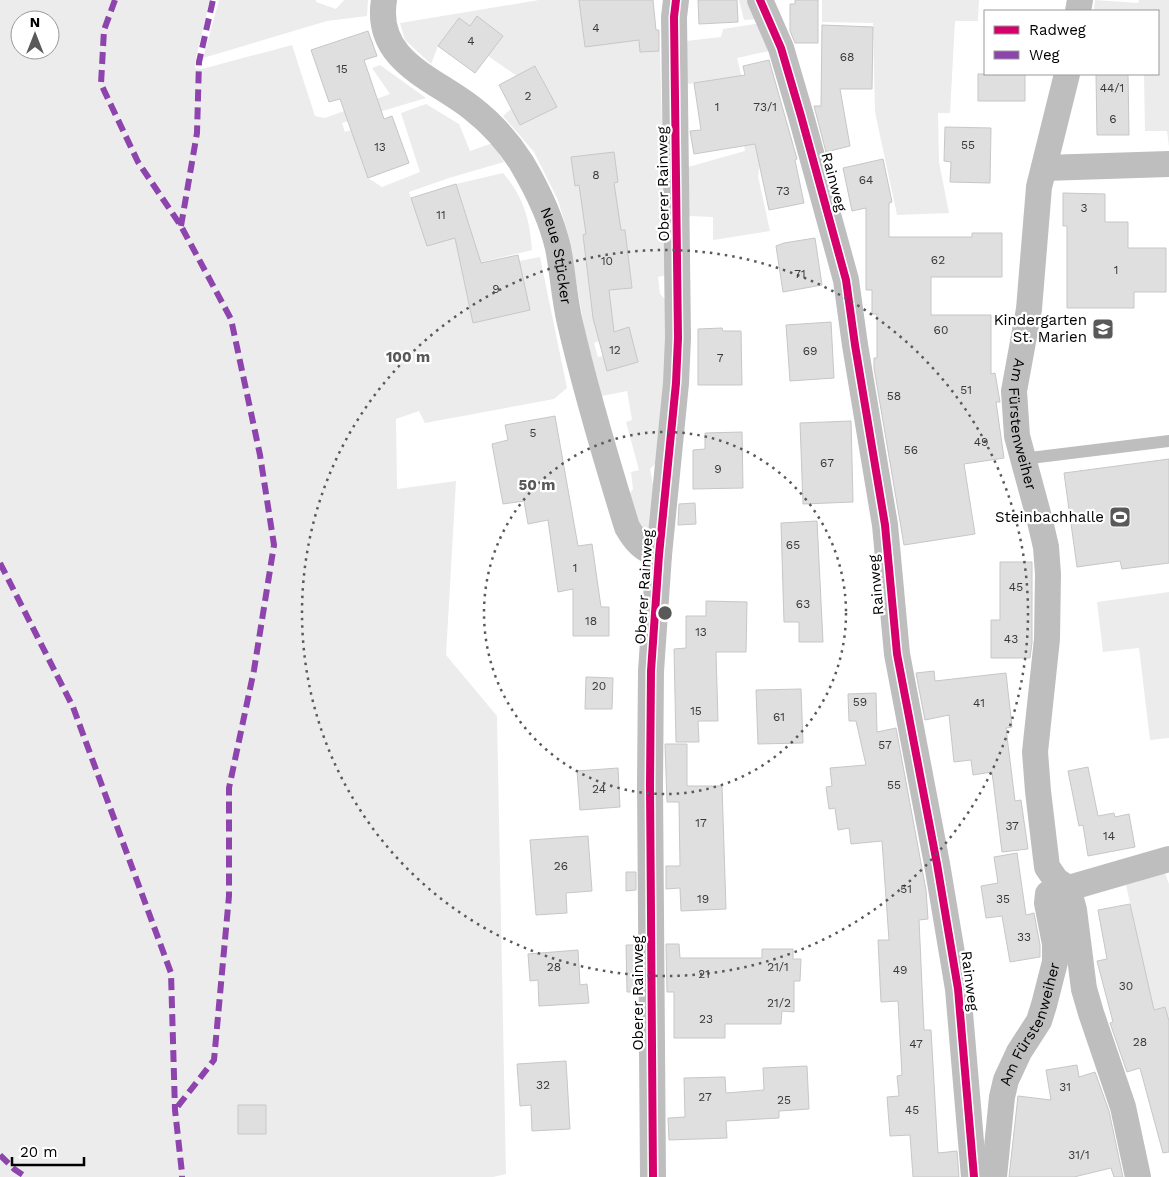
<svg xmlns="http://www.w3.org/2000/svg" width="1169" height="1177" viewBox="0 0 1169 1177" font-family="'Work Sans',sans-serif">
<rect width="100%" height="100%" fill="#fff"/>
<path fill="#ececec" fill-rule="evenodd" d="M0 0H210L196 58 195 68 202 69 292 45 315 116 325 118 390 94 372 68 380 65 426 98 342 123 345 132 351 130 368 178 382 187 420 172 401 113 426 104 459 124 470 151 493 143 504 162 449 178 409 192 427 246 471 232 456 184 503 173C523 196 530 220 532 250L461 267 473 322 530 310 519 261 540 257 567 388 554 399 425 423 419 411 396 419 397 489 456 481 446 655 497 716 506 1174 493 1177H0ZM20 20H50V50H20Z
M219 0H316V2L336 9 344 0H368L367 16 327 21 203 58Z
M539 0H579L639 35 640 52 660 51 666 275 658 277 660 294 666 300 667 375 656 463 650 469 654 490 650 529 639 527 630 493 633 489 631 472 639 470 626 422 632 420 627 391 602 396 585 332 568 234 558 200 534 152 503 116 512 108 521 125 556 106 536 66 517 76 488 56 503 36 477 17 470 26 459 18 438 46 431 64 405 40 400 23ZM614 152 618 182 614 183 617 202 579 185 575 186 571 157ZM625 230 632 287 609 290 610 302 591 304 583 235ZM629 328 638 362 607 370 603 356 598 357 594 343 600 341 598 336Z
M739 0H751L758 19 744 20Z
M822 0H979L978 21H955L950 113H938L939 162 949 213 897 215 875 112 873 23 822 22Z
M1095 0 1138 3 1139 0H1169V147L1167 131H1145L1144 74H1158V11H1094Z
M761 23 769 51 737 58 761 158 758 176 770 231 713 240V217L689 216 688 167 745 151 733 78 687 84 686 41 721 37 723 29Z
M1169 592V738L1150 740 1139 648 1103 652 1097 602Z
M1165 873 1169 884V1021L1165 1007 1154 1010 1126 885Z"/>
<path fill="#dfdfdf" stroke="#c7c7c7" d="M579 0H653L656 30H659V51L640 52 639 40 585 47Z
M698 0H737L738 22 699 24Z
M795 0H818V43H795L790 31V4H795Z
M477 16 503 36 475 73 438 46 459 18 470 26Z
M822 25 873 27 872 89H840L850 146 826 152 814 106H821Z
M368 31 377 56 364 60 384 119 392 116 409 163 368 178 340 99 329 102 311 50Z
M769 60 797 159 795 160 804 203 769 210 755 144 694 154 690 131 701 130 694 83 745 75 743 66Z
M535 66 557 107 520 125 499 85Z
M978 74H1025V101H978Z
M1096 74H1128L1129 135H1097Z
M945 127 991 128 990 183 950 182 951 162 944 161Z
M614 152 618 182 614 183 621 230H625L632 288 609 290 614 332 629 327 638 362 607 371 593 318 583 235 586 234 579 185 575 186 571 157Z
M883 159 892 202 889 203V237H972V233H1002V277H931V315H991V374L995 373 1000 402H996L1004 458 964 464 975 534 904 545 874 368V358H877V314H872V290H866V208L852 211 843 168Z
M456 184 481 263 518 255 530 310 473 323 455 238 427 246 411 198Z
M1063 193 1105 194V222H1128V248H1166V292H1134V308H1067V226H1063Z
M815 238 822 285 783 292 776 246 784 243Z
M831 322 834 378 790 381 786 325Z
M722 328 723 331H741L742 385H698V329Z
M555 416 578 546 592 544 601 607H609V636H573V589L558 592 548 520 528 524 524 501 503 504 492 444 508 440 505 425Z
M851 421 853 502 803 504 800 423Z
M742 432 743 488 693 489V450L705 449V433Z
M1169 459V563L1122 569 1120 561 1077 567 1064 473Z
M695 503 696 524 678 525 679 504Z
M817 521 823 642H799V622H784L781 523Z
M1000 562H1032V643L1030 658H991V620H1000Z
M706 601 747 602 746 652H716L718 721H698L699 742H676L674 649 686 648V616H706Z
M934 671 935 681 1006 673 1012 727 1006 728 1015 801 1021 800 1028 849 1002 852 992 772 973 775 971 760 954 762 949 715 925 720 916 673Z
M586 677 613 678 612 709H585Z
M801 689 803 743 758 744 756 690Z
M876 693 877 732 896 728 926 890 928 919 919 920 924 1030H931L938 1153 957 1151 959 1177H913L910 1135 890 1136 887 1097 899 1096 897 1076 902 1075 898 1001 881 1002 878 940H889L882 841 851 844 849 828 838 830 835 808 829 809 826 787 832 786 830 768 866 765 856 721H849L848 694Z
M665 744H687V786H722L726 909 681 911 680 888 666 889V866H680L679 802H667Z
M1088 767 1098 816 1114 813 1115 817 1129 814 1135 847 1088 856 1083 825 1079 826 1068 771Z
M618 768 620 807 580 810 577 771Z
M588 836 592 891 566 893 567 913 536 915 530 840Z
M1017 853 1026 915 1034 913 1040 945V957L1010 962 1002 916 986 918 981 886 998 883 994 857Z
M626 872H636V890L626 891Z
M1130 904 1154 1010 1165 1007 1169 1021V1152L1163 1153 1140 1068 1127 1072 1110 1023 1113 1022 1097 961 1107 959 1098 910Z
M666 944H679L680 958H762V949H793V959H801L800 981H794V1012L782 1011 781 1024H725V1038H674V992H667Z
M626 945H636L637 992H627Z
M578 950 580 985 587 984 589 1003 539 1006 538 980 530 981 528 954Z
M566 1061 570 1129 532 1131 531 1105 520 1106 517 1064Z
M1077 1065 1079 1077 1095 1072 1109 1111 1123 1177H1114L1111 1168 1074 1177H1009L1018 1096 1051 1100 1046 1070Z
M807 1066 809 1109 779 1111V1118L726 1121 727 1138 669 1140 668 1118 685 1117 684 1078 725 1077 726 1093 764 1090 763 1068Z
M238 1105H266V1134H238Z"/>
<g fill="none" stroke-linecap="round" stroke-linejoin="round">
<path stroke="#bebebe" stroke-width="12" d="M1022 459 1169 441"/>
<g stroke="#bebebe" stroke-width="26">
<path id="s1" d="M384 0C374 61 434 78 473 109 491 123 508 142 521 162 537 189 551 217 558 248 563 273 564 298 570 323 586 392 606 459 627 527 635 541 643 550 659 555"/>
<path d="M760 0 781 48 801 116 846 280 855 345 885 525 897 654 937 864 958 989 974 1177"/>
<path d="M1078 11 1080 0"/>
<path id="s2" d="M1067 74 1039 187 1029 309 1014 391 1017 436 1040 521 1046 547 1048 574 1047 639 1035 752 1038 791 1047 867 1056 880 1068 888 1074 910 1084 989 1091 1013 1123 1107 1138 1177"/>
<path d="M1044 168 1169 164"/>
<path d="M653 1177 650 785 651 671 659 555 676 383 678 338 674 17 676 0"/>
<path id="s3" d="M994 1177 1002 1097 1006 1080 1019 1052 1039 1021 1044 1005 1055 962V944L1047 903 1048 894 1169 859"/>
</g>
<path stroke="#8e44ad" stroke-width="6" stroke-dasharray="12 6" stroke-linecap="butt" d="M115 0 104 30 101 84 138 162 181 226 231 319 260 455 274 545 254 670 229 788V896L214 1060 175 1110
M181 226 197 133 199 62 213 0
M0 563 73 707 171 973 175 1110 182 1173V1177
M0 1155 14 1169 26 1177"/>
<g stroke="#fff" stroke-width="11">
<path id="cycleway" d="M760 0 781 48 801 116 846 280 855 345 885 525 897 654 937 864 958 989 974 1177
M653 1177 650 785 651 671 659 555 676 383 678 338 674 17 676 0"/>
</g>
<use href="#cycleway" stroke="#d6006c" stroke-width="8"/>
</g>
<g fill="none" stroke="#595959" stroke-width="2.5" stroke-dasharray="2.5 5">
<circle cx="665" cy="613" r="181"/>
<circle cx="665" cy="613" r="363"/>
</g>
<defs>
<g id="school-square" transform="scale(1.125)"><rect x="-9" y="-9" width="18" height="18" rx="4" fill="#595959" stroke="#fff"/><path d="M0-5L7-2L0 1L-7-2ZM-4 1L0 2.5L4 1V4Q0 6-4 4Z" fill="#fff"/></g>
<g id="stadium-square" transform="scale(1.125)"><rect x="-9" y="-9" width="18" height="18" rx="4" fill="#595959" stroke="#fff"/><path d="M0-5a6.5 5 0 1 0 0 10a6.5 5 0 1 0 0-10ZM-3.5-1.8h7v3.6h-7Z" fill="#fff"/></g>
</defs>
<g fill-rule="evenodd">
<use href="#school-square" x="1103" y="329"/>
<use href="#stadium-square" x="1120" y="517"/>
</g>
<g text-anchor="middle" stroke-width="4.5" stroke-linejoin="round" paint-order="stroke">
<g font-size="12" fill="#383838">
<text x="596" y="32">4</text>
<text x="471" y="45">4</text>
<text x="847" y="61">68</text>
<text x="342" y="73">15</text>
<text x="1112" y="92">44/1</text>
<text x="528" y="100">2</text>
<text x="717" y="111">1</text>
<text x="765" y="111">73/1</text>
<text x="1113" y="123">6</text>
<text x="968" y="149">55</text>
<text x="380" y="151">13</text>
<text x="596" y="179">8</text>
<text x="866" y="184">64</text>
<text x="783" y="195">73</text>
<text x="1084" y="212">3</text>
<text x="441" y="219">11</text>
<text x="938" y="264">62</text>
<text x="607" y="265">10</text>
<text x="1116" y="274">1</text>
<text x="800" y="278">71</text>
<text x="496" y="293">9</text>
<text x="941" y="334">60</text>
<text x="615" y="354">12</text>
<text x="810" y="355">69</text>
<text x="720" y="362">7</text>
<text x="966" y="394">51</text>
<text x="894" y="400">58</text>
<text x="533" y="437">5</text>
<text x="981" y="446">49</text>
<text x="911" y="454">56</text>
<text x="827" y="467">67</text>
<text x="718" y="473">9</text>
<text x="793" y="549">65</text>
<text x="575" y="572">1</text>
<text x="1016" y="591">45</text>
<text x="803" y="608">63</text>
<text x="591" y="625">18</text>
<text x="701" y="636">13</text>
<text x="1011" y="643">43</text>
<text x="599" y="690">20</text>
<text x="860" y="706">59</text>
<text x="979" y="707">41</text>
<text x="696" y="715">15</text>
<text x="779" y="721">61</text>
<text x="885" y="749">57</text>
<text x="894" y="789">55</text>
<text x="599" y="793">24</text>
<text x="701" y="827">17</text>
<text x="1012" y="830">37</text>
<text x="1109" y="840">14</text>
<text x="561" y="870">26</text>
<text x="906" y="893">51</text>
<text x="703" y="903">19</text>
<text x="1003" y="903">35</text>
<text x="1024" y="941">33</text>
<text x="554" y="971">28</text>
<text x="778" y="971">21/1</text>
<text x="900" y="974">49</text>
<text x="704" y="978">21</text>
<text x="1126" y="990">30</text>
<text x="779" y="1007">21/2</text>
<text x="706" y="1023">23</text>
<text x="1140" y="1046">28</text>
<text x="916" y="1048">47</text>
<text x="543" y="1089">32</text>
<text x="1065" y="1091">31</text>
<text x="705" y="1101">27</text>
<text x="784" y="1104">25</text>
<text x="912" y="1114">45</text>
<text x="1079" y="1159">31/1</text>
</g>
<g font-size="15" fill="#000" stroke="#fff">
<text transform="translate(834 182) rotate(75)" y="5">Rainweg</text>
<text transform="translate(663 184) rotate(-91)" y="5">Oberer Rainweg</text>
<text dy="5" stroke="none"><textPath href="#s1" startOffset="324">Neue Stücker</textPath></text>
<text dy="5" stroke="none"><textPath href="#s2" startOffset="356">Am Fürstenweiher</textPath></text>
<text transform="translate(876 585) rotate(-95)" y="5">Rainweg</text>
<text transform="translate(644 587) rotate(-86)" y="5">Oberer Rainweg</text>
<text transform="translate(970 981) rotate(83)" y="5">Rainweg</text>
<text transform="translate(638 993) rotate(-90)" y="5">Oberer Rainweg</text>
<text dy="5" stroke="none"><textPath href="#s3" startOffset="159">Am Fürstenweiher</textPath></text>
</g>
<g font-size="15" fill="#000" stroke="#fff" text-anchor="end">
<text x="1087" y="325">Kindergarten<tspan x="1087" dy="17">St. Marien</tspan></text>
<text x="1104" y="522">Steinbachhalle</text>
</g>
</g>
<circle cx="665" cy="613" r="8" fill="#595959" stroke="#fff" stroke-width="2.5"/>
<g font-size="15" text-anchor="middle" font-weight="bold" fill="#595959" stroke="#fff" stroke-width="4.5" stroke-linejoin="round" paint-order="stroke">
<text x="408" y="362">100 m</text>
<text x="537" y="490">50 m</text>
</g>
<rect x="984" y="10" width="175" height="65" fill="#ffffff" stroke="#999999"/>
<rect x="994" y="26" width="25" height="8" fill="#d6006c" stroke="#999999"/>
<text x="1029" y="35" font-size="15" fill="#000000">Radweg</text>
<rect x="994" y="51" width="25" height="8" fill="#8e44ad" stroke="#999999"/>
<text x="1029" y="60" font-size="15" fill="#000000">Weg</text>
<g transform="translate(35 35)"><circle r="24" fill="#ffffff" stroke="#999999"/>
<path d="M0-4L9 19L0 12L-9 19Z" fill="#595959"/>
<text y="-8" font-size="14" font-weight="bold" text-anchor="middle" fill="#000000">N</text>
</g>
<path d="M12 1157v8h72v-8" fill="none" stroke="#000000" stroke-width="2.5"/>
<text x="20" y="1157" font-size="15" fill="#000000" stroke="#ffffff" stroke-width="4" paint-order="stroke">20 m</text>
</svg>
